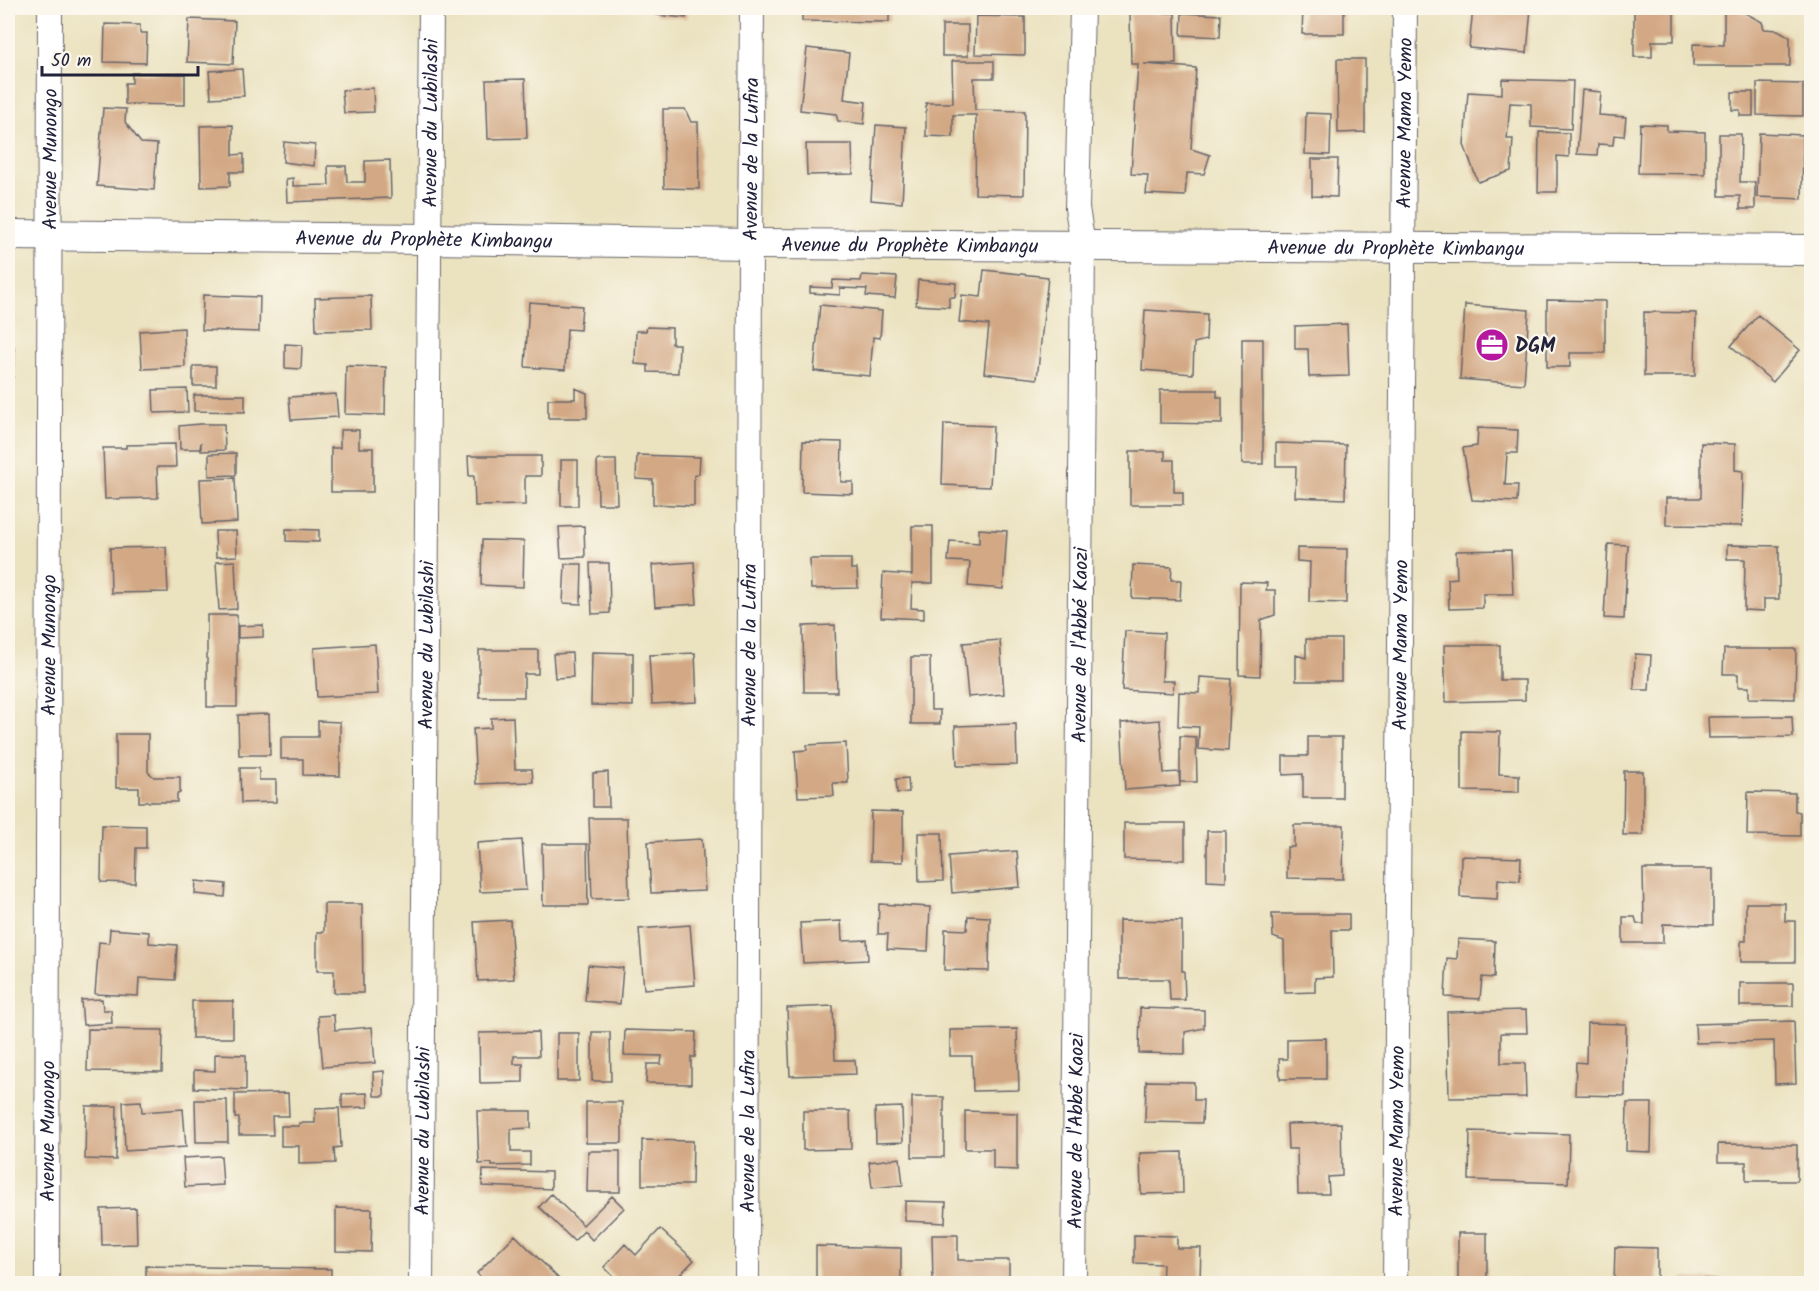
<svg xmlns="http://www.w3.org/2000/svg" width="1819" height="1291" viewBox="0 0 1819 1291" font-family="Kalam,sans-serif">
<rect width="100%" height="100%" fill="#fbf7ec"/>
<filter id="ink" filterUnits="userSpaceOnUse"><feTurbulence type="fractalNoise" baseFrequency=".0167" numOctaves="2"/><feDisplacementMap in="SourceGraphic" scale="12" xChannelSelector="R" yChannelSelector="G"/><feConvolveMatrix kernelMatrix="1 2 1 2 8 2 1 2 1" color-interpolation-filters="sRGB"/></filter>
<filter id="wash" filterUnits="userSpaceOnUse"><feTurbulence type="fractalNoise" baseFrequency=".008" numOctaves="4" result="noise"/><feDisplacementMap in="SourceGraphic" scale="24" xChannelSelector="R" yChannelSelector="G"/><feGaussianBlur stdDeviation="1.35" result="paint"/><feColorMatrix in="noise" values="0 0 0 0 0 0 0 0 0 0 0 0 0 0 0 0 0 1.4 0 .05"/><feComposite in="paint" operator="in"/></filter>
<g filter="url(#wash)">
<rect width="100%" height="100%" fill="#ebe2c0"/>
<g id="blocks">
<path fill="#d3a985" d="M654 8H687L686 18 656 15Z
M802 8H889V22L802 21Z
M1303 8H1344V34H1302Z
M1473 8H1531L1527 53 1469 48Z
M1634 8H1674V41H1652V57H1634Z
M1724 8H1736L1762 22 1764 29 1778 30 1790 37V66H1693V44L1724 45Z
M1130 13H1175L1176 64H1144L1196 68 1191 149 1210 155 1204 174 1187 173 1185 196 1146 194 1148 175 1131 174 1138 64H1131Z
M1182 13 1221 15 1220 37 1181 35Z
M976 16 1025 17V55L975 54Z
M189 19 235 21 233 64 187 62Z
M105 24 140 25V33H147L146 63 104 62Z
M942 25H968V56H942Z
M807 48 849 53 844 99 866 102 864 124 838 121 836 114 800 110Z
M1337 59H1365V132L1338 133Z
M952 61H994V78H974L975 110 1025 111 1024 195 975 194 976 115H953V137L926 136V103H953Z
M242 69 244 96 211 98 209 71Z
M132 73 185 74V105L125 104V83H132Z
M525 79 527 138 488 139 486 80Z
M1502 79 1573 81 1571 129 1531 127V104L1510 103 1507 139H1513L1511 171 1478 182 1464 145 1468 92 1502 94Z
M1757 83 1803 84V116L1757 115Z
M373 88 374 112 344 113 342 90Z
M1582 90 1601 92 1599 115 1626 117 1624 136 1614 135 1613 145 1598 144 1597 155 1577 154Z
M1732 92H1753V116H1740V110H1732Z
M103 108 126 109 125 122 141 143 157 144 154 190 97 186Z
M663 109H685L691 122H698L699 189 664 188Z
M1306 113 1331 114 1330 155 1305 154Z
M1640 124 1667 125V131L1705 132V174L1638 173Z
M233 125V155L244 154V172H230V186L201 187 200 126Z
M876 125 906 127 902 203 871 200Z
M1539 132 1569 133V157L1557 156V192H1538Z
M1759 133 1803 135 1802 199 1757 197Z
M1719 134H1741L1740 182H1755V209H1740V196H1719Z
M284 142 315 145 314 166 283 162Z
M806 144H852L853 174 807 175Z
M1312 159H1338L1337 197 1312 196Z
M390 160 391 198 287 202 286 179 293 178V186L329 185 328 166H346L347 182H365V161Z
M984 270 1048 277 1037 379 984 373 989 325 959 322 962 295 981 297Z
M862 275 897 277 895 298 866 296 867 289 840 288V295L810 293V287L832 288 833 280 861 281Z
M918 280 956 283 955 297H949V307L916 305Z
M203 295 260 297 259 332 202 330Z
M371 296 372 330 316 331 315 298Z
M1547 300 1605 301V353H1570V367H1547Z
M529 302 582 306 580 330 567 329 565 370 525 367Z
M820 305 882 311 880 338 873 337 870 376 814 371Z
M1465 305 1529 310 1524 384 1460 379Z
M1145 310 1207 314 1206 340 1194 343 1193 374 1142 370Z
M1644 312 1696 313 1695 376H1644Z
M1758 315 1800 350 1773 382 1731 346Z
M1347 324 1349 376 1309 377 1308 349H1295V326Z
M647 327 672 328V344H679L678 373 648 372V365L635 364 636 331H646Z
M184 328 185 367 142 369 140 331Z
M1242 339H1263V464H1242Z
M285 344 302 345 301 369 285 368Z
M8 347 14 348 13 377H8Z
M193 366H216V386H193Z
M346 366 386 367 385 415 345 414Z
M575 388 587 393V418H548V399H575Z
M187 389 188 412 154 413 153 390Z
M1160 390H1217V397H1222V424L1160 423Z
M336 394 338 417 291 420 289 397Z
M194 395H245V412L194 411Z
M200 424H224L225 450 201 451V442L200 449H180L179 426Z
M944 424 993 426 990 487 942 485Z
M1478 428 1518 430 1517 453H1507L1505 485H1518L1517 502 1472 500 1463 448 1477 446Z
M340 430H359V448H373V492H331V448H340Z
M803 441 842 442 841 482H853V494L802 492Z
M1276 443 1346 445 1345 499 1295 497 1296 466H1276Z
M1701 443 1735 444V470L1743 471 1742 526 1666 525V498H1701Z
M175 444 176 467H157L158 498 105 499 103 448H126V445Z
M1130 451H1165V460H1174V492H1183V505H1130Z
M236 453V475L209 476V454Z
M637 455 700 457 699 474 694 476V506L653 504V480L636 479Z
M468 456H541V476H525V505L475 506 474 476H469Z
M561 460H578V506H561Z
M597 460H616L617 504H598Z
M235 478 237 522 202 524 200 479Z
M584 526 585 557 561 558 559 527Z
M912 526H933V583H912L911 608 924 609V619L881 617 883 573 912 575Z
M286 529 319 530V542L286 541Z
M979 529 1007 531 1003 589 968 586 970 562 948 561 950 541 979 543Z
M215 531H236L237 556 216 557Z
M482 540 524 541 523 587 481 585Z
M1608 544 1628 545 1624 619 1604 618Z
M1727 545 1779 546V599H1764V611L1744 610 1745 559H1727Z
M166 547 168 592 111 593 110 548Z
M1297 548 1347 549 1346 603 1309 602 1310 562 1297 561Z
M1511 550 1513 594H1483V608L1449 609 1448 579 1457 578 1456 551Z
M810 559H851V569H857L858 588 811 589Z
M235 561 237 609 219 610 216 562Z
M694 562 697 604 655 607 652 565Z
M590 563H609L610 613 592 614Z
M565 564H582L581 604 563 603Z
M1133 565 1172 567 1171 580H1181L1180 600 1132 598Z
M1240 582 1267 583 1266 590H1275V615L1261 620 1260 676 1239 675Z
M207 615H237V707H207Z
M263 625V637L238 638V626Z
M835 625 837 692H804L803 626Z
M1125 631 1164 633 1162 681H1174L1173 693 1122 690Z
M1306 639H1341V681H1296V655L1306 658Z
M1000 640 1004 694 968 697 963 643Z
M375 644 378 694 317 697 314 648Z
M1444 645H1500V680H1525V700L1446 702Z
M1724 649H1796L1795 699 1749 698V687H1738V674H1723Z
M479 650H538V674H524V697H479Z
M592 652 633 653V706L591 705Z
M572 653 573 677 555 678 553 654Z
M695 653 697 702 652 704 649 655Z
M1635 654 1651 655 1649 690H1634Z
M911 657H930L931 710H940V724H911Z
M1200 677 1231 679 1228 751 1198 749 1199 727 1178 726 1179 692 1199 693Z
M269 714 270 755H239L238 715Z
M1792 716 1793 737 1709 738 1708 717Z
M513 717 515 769H532L533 782 476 784 473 729 491 728V718Z
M1160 720 1164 773 1179 772 1180 786 1125 790 1121 723Z
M318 721 340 722V776L303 775V759H281V737H318Z
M1016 724 1017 765 957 766 955 726Z
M1462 731 1500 732 1499 774 1519 775V792L1462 791Z
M116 734H148V772L154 777H180V793L177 794V802H139V788H116Z
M1180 736 1196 737 1197 782H1180Z
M1308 737H1342V798H1303V774L1283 775V756H1308Z
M846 743 848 783H833L834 796 798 797 795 751 807 750V745Z
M240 768H259V780H276V802L241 803Z
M1624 771H1643V835H1623Z
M608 772 609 807H593V773Z
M908 778 909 792 897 793 896 779Z
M1748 792 1795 793V811L1800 812V836L1747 835Z
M871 811 903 812V862L870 861Z
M589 818H627L629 898 592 899Z
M1124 823H1185V860L1124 859Z
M102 825 146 826V848H136L135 883 101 882Z
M1294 825H1344L1343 879 1287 878V847H1294Z
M1207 831H1226V882L1207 881Z
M918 833H942L943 881 919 882Z
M702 839 705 891 651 893 648 842Z
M522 840 526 890 480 892 477 843Z
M542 844H587L588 905H543Z
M1017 851 1020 887 952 893 949 856Z
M1461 856 1521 858 1520 881 1498 879 1497 899 1460 897Z
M1643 869H1713V925L1663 924V943H1623V917H1635L1637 924H1644Z
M196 881 226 884 225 897 195 894Z
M1746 903H1785V921H1795V962H1741V941H1746Z
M324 904H362L363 993H334V971H317V932H324Z
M879 904 930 907 928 951 887 949 888 934H878Z
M1272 914H1349V930H1332L1333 977 1315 978V992L1285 993 1284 941 1273 937Z
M968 916 990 917 989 971 944 970 945 929 967 930Z
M510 920 514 979 478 981 474 922Z
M1119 920 1182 921V971H1184L1185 1000H1170L1169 979H1119Z
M841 921 842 941 867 940 868 960 803 963 800 923Z
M690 925 695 985 644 989 639 929Z
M110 929 149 932V943L177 945 175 980 139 978 138 996 95 994 99 942 109 943Z
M1458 939 1495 941 1494 978 1482 977 1480 999 1445 997 1447 958 1457 959Z
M588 965 623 968 620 1004 585 1001Z
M1740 983H1793V1006H1740Z
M102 999 103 1010H111L112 1023 83 1025 81 1000Z
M192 1001H233V1038H192Z
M833 1006 835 1060H855L856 1074 790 1076 787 1008Z
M1140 1008 1204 1010V1028L1185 1032V1054L1139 1053Z
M1526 1010 1527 1033H1501V1063H1525L1526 1097 1449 1098 1447 1012Z
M334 1015 335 1030 372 1027 375 1063 323 1067 318 1016Z
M1794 1021 1796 1083 1775 1084 1774 1041 1696 1043 1695 1024Z
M1587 1023 1626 1024 1625 1096 1575 1095 1576 1062 1586 1063Z
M88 1029 163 1030 162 1072 87 1071Z
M1017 1029 1019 1090 973 1091 972 1056H950V1030Z
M625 1030 696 1032 695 1057H691V1084L646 1083 647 1064H661L662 1056 624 1055Z
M538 1032 539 1056H514V1064H523V1082L480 1083 479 1033Z
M592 1032H610L611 1081H592Z
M557 1033H579V1081H557Z
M1326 1038V1079H1280L1279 1059H1287V1039Z
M215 1054 246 1055V1090L194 1088V1070L215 1071Z
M384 1071V1096H374L373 1072Z
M1146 1081 1194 1082V1100H1203L1202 1123 1145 1122Z
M288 1093 289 1116H272L273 1135H239V1118H235V1094Z
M367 1093 368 1107 342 1108V1094Z
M912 1097H944V1157H912Z
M195 1100H227L228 1142H196Z
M141 1101 142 1112 183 1109 186 1147 125 1151 123 1102Z
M586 1102H622V1143H586Z
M1627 1103H1652L1651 1152 1626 1151Z
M86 1106H117L116 1160 85 1159Z
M902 1107 903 1142 876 1143 875 1108Z
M339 1108 341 1147 334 1148 335 1163 299 1164V1146H281V1126H299V1123H315V1109Z
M477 1111H531V1128L511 1129V1152H530V1165L492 1166V1163L479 1164Z
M803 1111H850L851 1149 803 1150Z
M965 1111 1017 1113V1170L993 1169V1149H965Z
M1341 1123 1342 1176 1328 1177 1329 1194H1298L1297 1149H1288L1287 1124Z
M1470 1131 1569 1134 1568 1183 1469 1180Z
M642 1140 693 1141 692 1185H642Z
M1718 1144 1797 1145V1181H1746V1162H1718Z
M588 1151H620V1192H587Z
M1182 1152 1183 1193 1141 1194 1140 1153Z
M221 1156 223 1185 185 1187 183 1158Z
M900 1158 903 1185 872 1188 869 1162Z
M483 1170 551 1172V1189L482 1186Z
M551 1194 583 1225 612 1196 624 1208 592 1240 584 1231 574 1241 539 1207Z
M905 1201 946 1202 945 1223 905 1221Z
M136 1208 137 1244 102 1245 101 1209Z
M336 1208 372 1209 371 1252 336 1251Z
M660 1229 694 1260 671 1284H621L604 1267 625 1244 636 1255Z
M1458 1233H1487V1284H1458Z
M515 1235 561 1281 558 1284H487L477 1273Z
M932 1235H958V1260H1009V1284H933Z
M1134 1235 1177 1236V1248H1201L1200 1281 1228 1282V1284H1162L1163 1264 1134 1263Z
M816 1246 901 1248V1284H816Z
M1615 1247 1657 1248V1284H1614Z
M146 1266 331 1269V1284H146Z
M1683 1278 1749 1281V1284H1683Z
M1508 1279H1543V1284H1508Z"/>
</g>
</g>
<g filter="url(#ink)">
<use href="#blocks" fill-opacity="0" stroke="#68656a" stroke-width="1.5"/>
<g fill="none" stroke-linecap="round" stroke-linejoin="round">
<g stroke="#68656a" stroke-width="26">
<g id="minor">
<path id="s1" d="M47 1284 50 8"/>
<path id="s2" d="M421 1284 431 8"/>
<path id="s3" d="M747 1284 750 244 752 8"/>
<path id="s4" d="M1074 1284 1083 245 1077 208 1082 8"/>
<path id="s5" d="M1395 1284 1405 8"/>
</g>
</g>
<g stroke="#68656a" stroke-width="32">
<g id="tertiary">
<path id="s6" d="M8 235 429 239 750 244 1812 250"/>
</g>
</g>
<use href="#minor" stroke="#fff" stroke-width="24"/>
<use href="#tertiary" stroke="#fff" stroke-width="30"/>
</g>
</g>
<defs>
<g id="office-disc" transform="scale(1.725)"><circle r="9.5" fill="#b5179e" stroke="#fbf7ec"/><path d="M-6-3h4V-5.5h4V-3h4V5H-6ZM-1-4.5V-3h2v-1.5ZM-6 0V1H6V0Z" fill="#fff"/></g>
</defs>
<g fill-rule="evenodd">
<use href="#office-disc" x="1492" y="345"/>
</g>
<g text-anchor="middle" stroke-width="4.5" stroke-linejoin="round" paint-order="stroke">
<g font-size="20" fill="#22223b" stroke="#fbf7ec">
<text dy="7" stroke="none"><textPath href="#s2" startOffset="1161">Avenue du Lubilashi</textPath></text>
<text dy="7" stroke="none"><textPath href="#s5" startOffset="1161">Avenue Mama Yemo</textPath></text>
<text dy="7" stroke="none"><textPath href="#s1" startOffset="1125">Avenue Munongo</textPath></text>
<text dy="7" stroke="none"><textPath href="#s3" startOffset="1125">Avenue de la Lufira</textPath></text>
<text dy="7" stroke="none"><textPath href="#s6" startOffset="416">Avenue du Prophète Kimbangu</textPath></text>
<text dy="7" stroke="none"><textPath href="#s6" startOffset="902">Avenue du Prophète Kimbangu</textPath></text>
<text dy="7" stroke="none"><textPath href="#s6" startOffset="1388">Avenue du Prophète Kimbangu</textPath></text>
<text dy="7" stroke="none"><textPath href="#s2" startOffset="639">Avenue du Lubilashi</textPath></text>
<text dy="7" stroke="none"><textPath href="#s3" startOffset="639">Avenue de la Lufira</textPath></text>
<text dy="7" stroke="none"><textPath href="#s4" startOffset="639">Avenue de l'Abbé Kaozi</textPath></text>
<text dy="7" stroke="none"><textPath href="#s1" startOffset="639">Avenue Munongo</textPath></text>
<text dy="7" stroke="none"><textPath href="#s5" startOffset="639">Avenue Mama Yemo</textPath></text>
<text dy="7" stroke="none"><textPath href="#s1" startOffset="153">Avenue Munongo</textPath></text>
<text dy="7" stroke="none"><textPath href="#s2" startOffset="153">Avenue du Lubilashi</textPath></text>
<text dy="7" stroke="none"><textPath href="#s3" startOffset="153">Avenue de la Lufira</textPath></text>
<text dy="7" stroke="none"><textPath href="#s4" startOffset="153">Avenue de l'Abbé Kaozi</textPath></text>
<text dy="7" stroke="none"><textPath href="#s5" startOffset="153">Avenue Mama Yemo</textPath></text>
</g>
<g font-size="20" font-weight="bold" fill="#22223b" stroke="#fbf7ec" text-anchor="start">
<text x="1515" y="352">DGM</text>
</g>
</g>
<rect width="1819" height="1291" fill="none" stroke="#fbf7ec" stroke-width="30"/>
<path d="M42 66v9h156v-9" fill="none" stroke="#22223b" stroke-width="3"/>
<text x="51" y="66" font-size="18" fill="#22223b" stroke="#fbf7ec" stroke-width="4.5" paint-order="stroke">50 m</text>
</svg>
